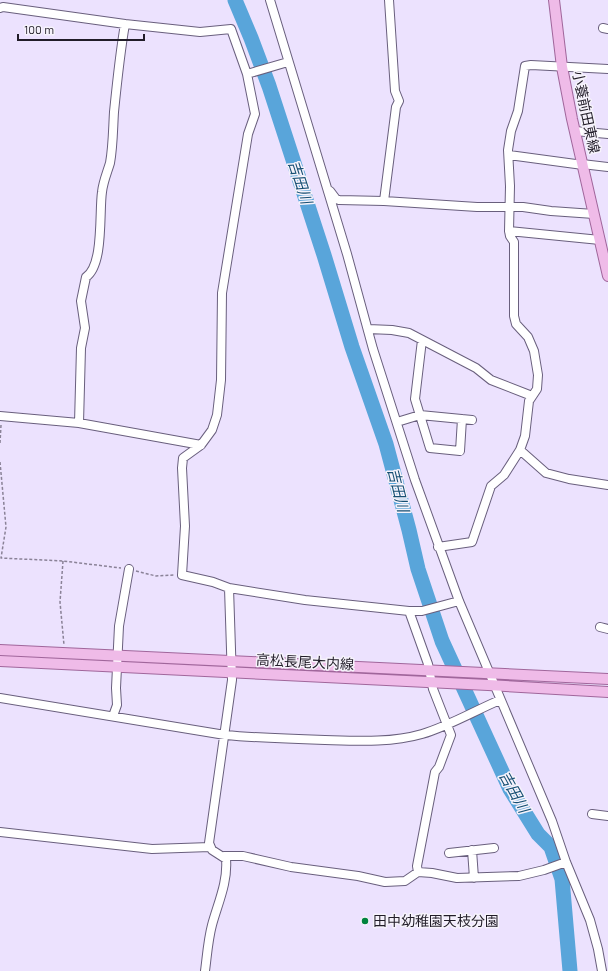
<svg xmlns="http://www.w3.org/2000/svg" width="608" height="971" viewBox="0 0 608 971" font-family="Barlow,'Noto Sans JP',sans-serif">
<rect width="100%" height="100%" fill="#ece2fe"/>
<g fill="none" stroke-linecap="round" stroke-linejoin="round">
<path stroke="#59a5da" stroke-width="15" d="M235 0 251 38 269 86 324 255 352 347 386 444 409 530 418 569 442 641 510 789 538 834 551 847 562 879 570 971"/>
<g stroke="#695f7d" stroke-width="10">
<path id="minor" d="M270 0 347 254 373 349 415 480 459 601 552 821 566 862 590 920 598 949 602 971
M0 8 3 7 125 24 200 32 231 29 247 74 255 114 248 134 222 293 221 380 217 415 212 430 201 445 183 458 182 468 185 526 182 575 213 582 229 588 305 600 409 611H422L459 601
M603 28 608 29
M247 74 288 62
M575 131 608 134
M509 155 583 165
M582 164 608 167
M330 191 336 199 339 200 384 201 477 207H523L551 211 594 214
M384 201 396 107 399 101 395 91 389 0
M509 231 600 240
M368 329 392 330 409 333 476 368 491 380 532 396
M422 340 415 399 430 448 460 451 462 419
M0 416 79 423 201 445
M397 422 420 415 472 420
M79 423 81 348 85 328 81 301 86 277C104 265 99 212 102 192 103 182 107 173 110 163 113 147 113 128 114 112 117 82 120 53 125 24
M520 450 546 473 569 479 608 485
M438 547 472 542 491 486 504 475 520 450 525 436 529 401 537 389 538 375 534 351 528 337 516 324 514 316V242L510 236 509 231 510 186 508 150 511 131 518 111 525 66 531 65 608 69
M409 611 428 664 433 689 451 735 439 767 435 772 417 866 418 872
M600 627 608 629
M0 698 225 735C258 738 291 739 325 740 357 741 391 743 422 734 449 726 474 711 500 700
M113 716 117 705 116 688 119 626 129 569
M592 814 608 816
M0 832 152 849 210 847
M472 850 474 878
M449 853 494 848
M224 856H243L291 867 358 876 385 882 405 881 418 872 432 873 457 878 519 876 544 870 566 862
M205 971C207 956 208 940 212 925 218 903 228 882 226 859L212 850 209 843 232 680 229 588"/>
</g>
<g stroke="#a0669b" stroke-width="12">
<path id="major" d="M554 0 562 67 572 119 608 276
M0 650 608 679
M0 661 488 685 608 692"/>
</g>
<path stroke="#8a8297" stroke-width="1.5" stroke-dasharray="3 2" stroke-linecap="butt" d="M0 443 1 425
M0 462 6 527 1 558 63 561 121 568
M63 561 60 602 64 645
M136 571 156 576 174 575"/>
<use href="#minor" stroke="#fff" stroke-width="8"/>
<use href="#major" stroke="#efbbe8" stroke-width="10"/>
</g>
<circle fill="#00833d" stroke="#f6f3fb" stroke-width="1.5" cx="365" cy="921" r="4"/>
<g text-anchor="middle" stroke-width="3" stroke-linejoin="round" paint-order="stroke">
<g font-size="14" fill="#211c28" stroke="#f6f3fb">
<text transform="translate(586 112) rotate(78)" y="5">小蓑前田東線</text>
<text transform="translate(305 662) rotate(3)" y="5">高松長尾大内線</text>
</g>
<g font-size="14" fill="#211c28" stroke="#f6f3fb" text-anchor="start">
<text x="373" y="926">田中幼稚園天枝分園</text>
</g>
<g font-size="15" font-style="italic" fill="#164f73" stroke="#f6f3fb">
<text transform="translate(300 182) rotate(72)" y="5">吉田川</text>
<text transform="translate(398 490) rotate(76)" y="5">吉田川</text>
<text transform="translate(514 792) rotate(61)" y="5">吉田川</text>
</g>
</g>
<path d="M18 34v6h126v-6" fill="none" stroke="#211c28" stroke-width="2"/>
<text x="24" y="34" font-size="12" fill="#211c28" stroke="#f6f3fb" stroke-width="3" paint-order="stroke">100 m</text>
</svg>
